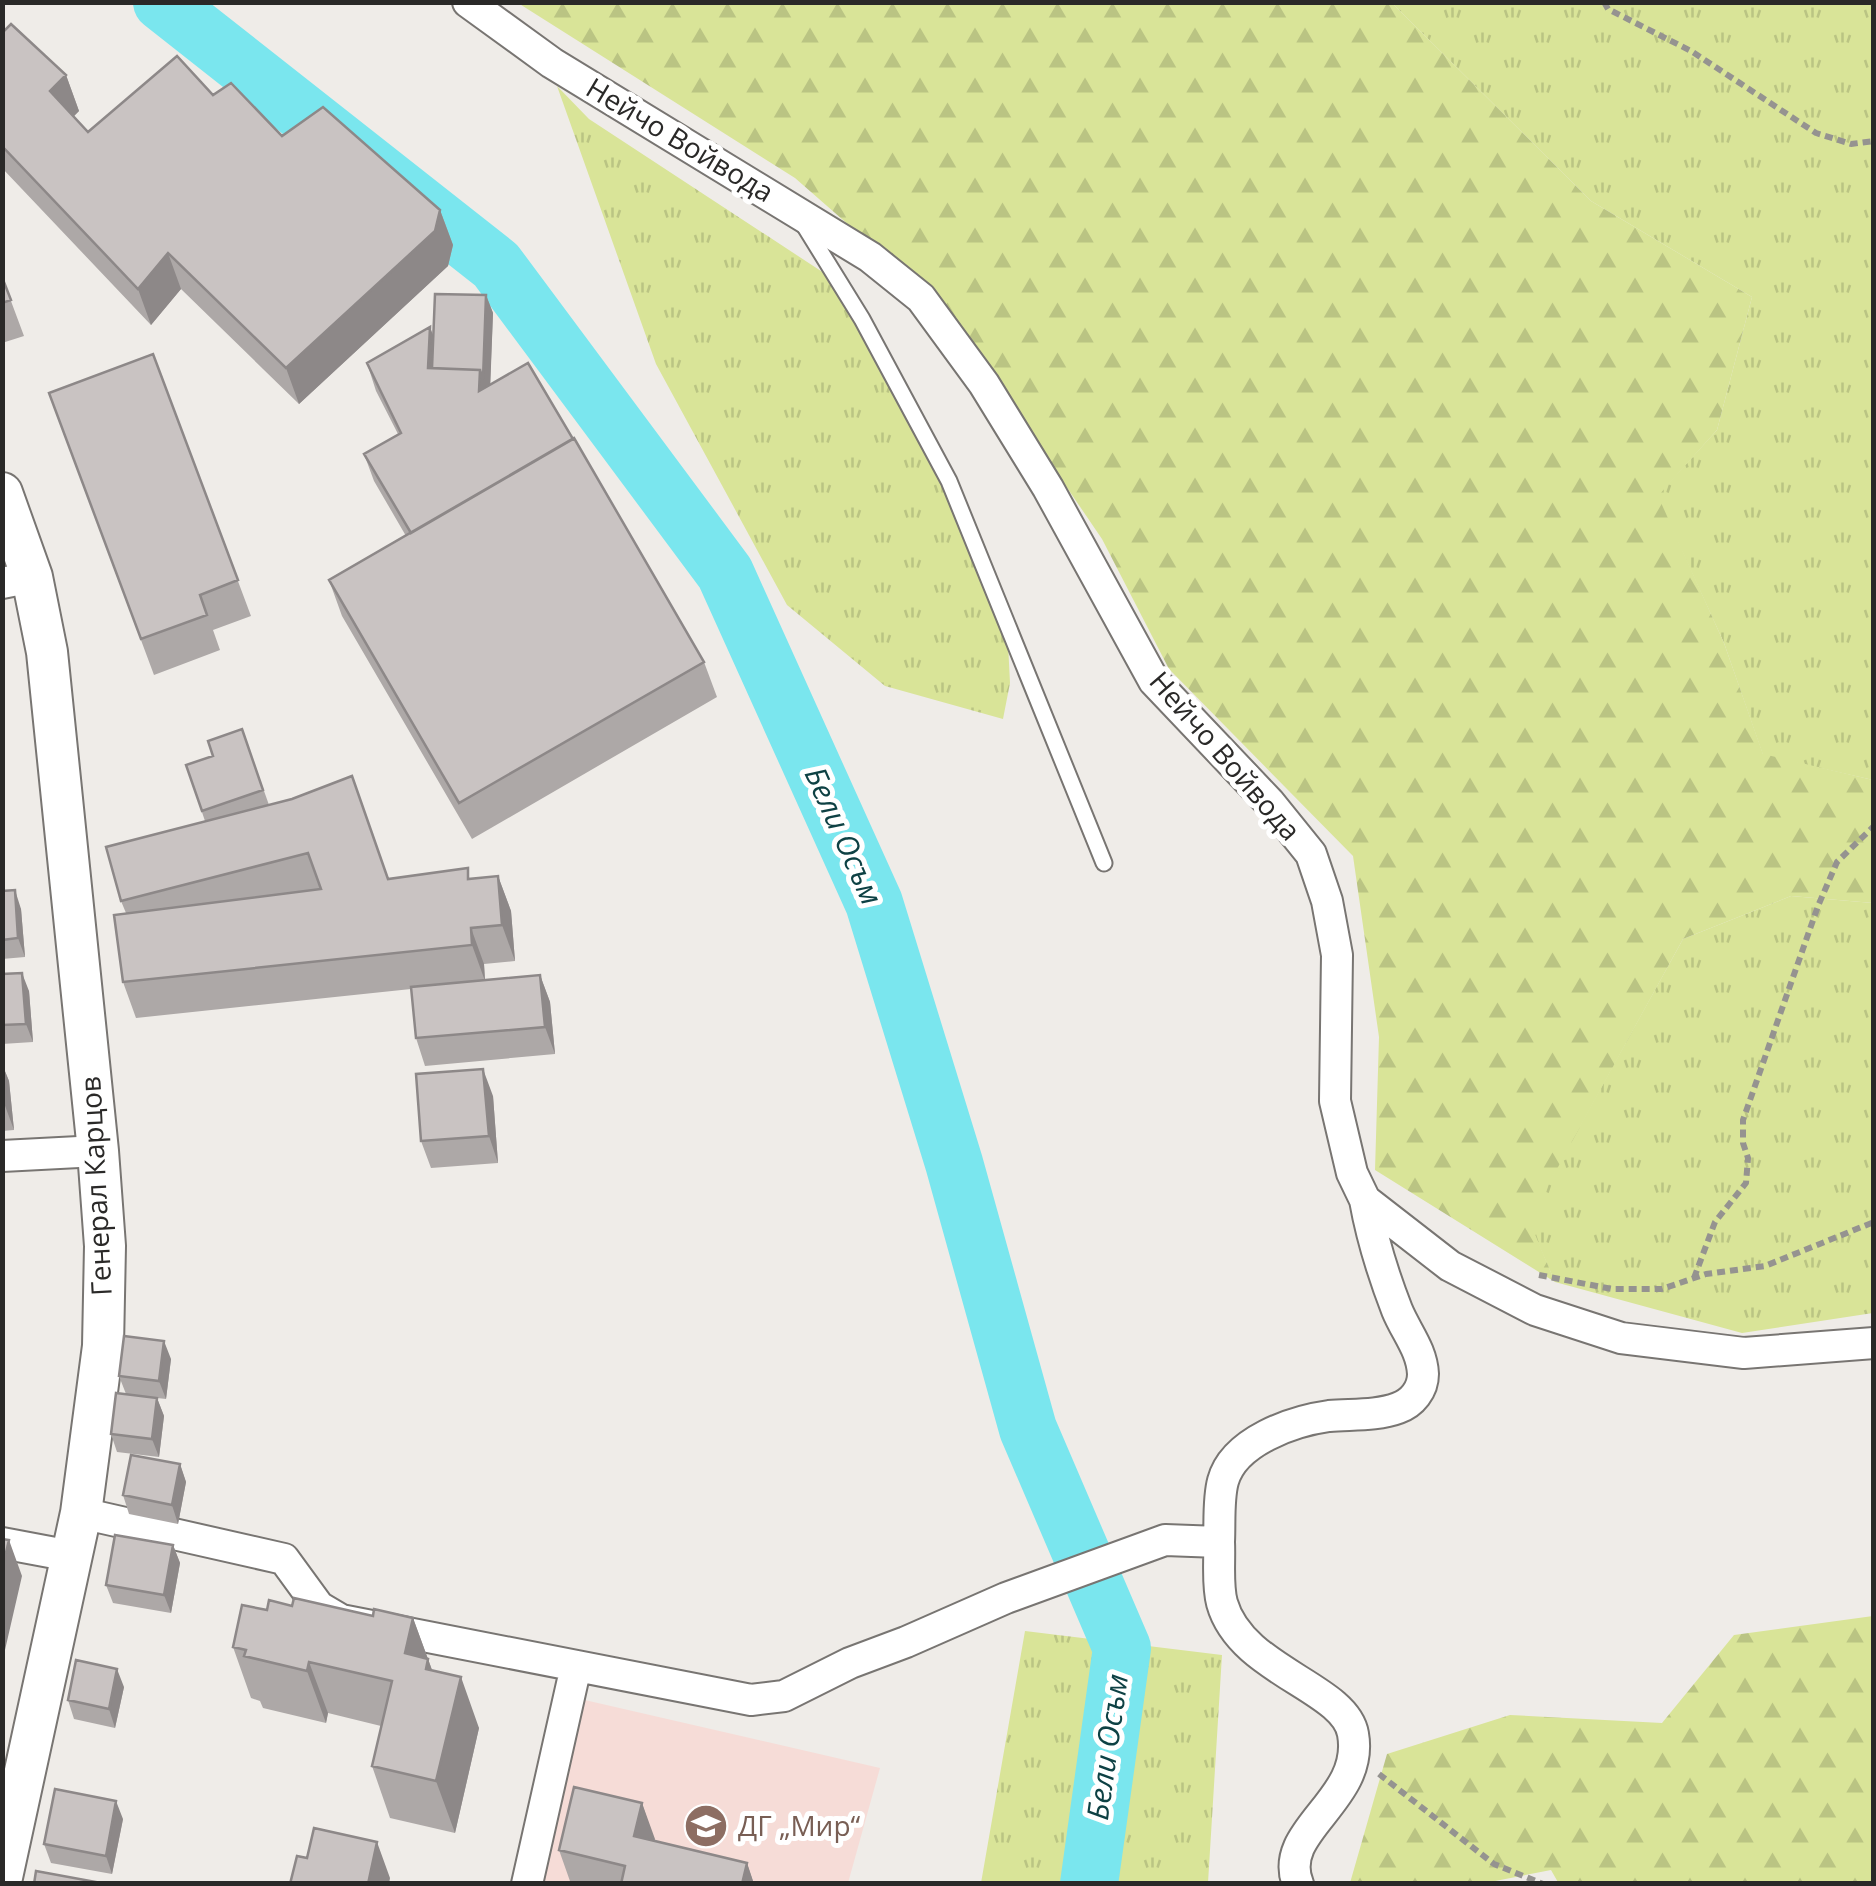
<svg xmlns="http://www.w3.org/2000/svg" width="1876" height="1886" viewBox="0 0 1876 1886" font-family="'Open Sans',sans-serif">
<defs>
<pattern id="grass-tufts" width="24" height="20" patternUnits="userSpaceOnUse" patternTransform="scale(2.5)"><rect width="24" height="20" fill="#d9e498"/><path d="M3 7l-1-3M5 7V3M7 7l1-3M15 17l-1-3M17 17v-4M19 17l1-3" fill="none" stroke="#bac483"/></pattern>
<pattern id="forest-firs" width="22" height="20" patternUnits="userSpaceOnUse" patternTransform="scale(2.5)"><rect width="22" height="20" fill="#d9e498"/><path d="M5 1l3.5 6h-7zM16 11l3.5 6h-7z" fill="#bac483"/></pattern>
</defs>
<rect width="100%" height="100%" fill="#efece8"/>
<path fill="#f6dcd7" d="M576 1698 880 1768 848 1883 535 1884Z"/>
<path fill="url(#grass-tufts)" d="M1392 3H1873V780L1763 755 1724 643 1657 496 1717 430 1752 297 1591 201Z
M557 86 589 119 853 292 1006 603 1010 683 1003 719 885 686 787 605 656 364Z
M1791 896 1873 903V1313L1742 1333 1555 1282 1528 1220 1683 939Z
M1025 1631 1222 1655 1208 1883H981Z"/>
<path fill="url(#forest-firs)" d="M518 3H1392L1591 201 1752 297 1717 430 1658 496 1724 643 1763 754 1873 780V903L1791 896 1683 939 1529 1220 1555 1282 1375 1170 1379 1037 1353 856 1169 669 1102 539 946 310 795 178Z
M1873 1616V1883L1559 1884 1551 1870 1485 1883H1350L1387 1754 1510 1715 1662 1723 1734 1635Z"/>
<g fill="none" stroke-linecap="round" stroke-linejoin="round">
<path stroke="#7ae6ee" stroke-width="58" d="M162 2 496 265 725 573 874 903 954 1163 1028 1429 1122 1648 1089 1884"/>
<g stroke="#787572" stroke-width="19">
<path id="lane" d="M804 225 862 319 949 481 1104 863"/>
</g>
<g stroke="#787572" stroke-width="34">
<path id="street" d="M468 2 552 63 870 257 921 298 984 384 1048 488 1154 681 1269 802 1311 854 1327 901 1337 955 1335 1101 1352 1173 1365 1200 1450 1266 1535 1310 1621 1338 1744 1353 1874 1343
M2 583 32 577
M2 1156 98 1151
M81 1513 284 1559 319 1607 341 1620 751 1700 784 1696 850 1663 906 1642 1006 1598 1165 1540 1219 1542C1220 1561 1217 1585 1222 1603 1241 1671 1345 1687 1353 1734 1365 1801 1276 1830 1298 1884
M1219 1542C1220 1523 1218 1499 1223 1481 1234 1441 1293 1421 1329 1416 1351 1414 1377 1416 1398 1408 1412 1403 1423 1390 1423 1374 1422 1350 1406 1332 1397 1310 1383 1274 1372 1239 1365 1200
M2 1543 71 1556
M527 1884 576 1666"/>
</g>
<g stroke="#787572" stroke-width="44">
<path id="secondary" d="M2 493 32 577 47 652 98 1151 105 1246 103 1346 81 1513 2 1877"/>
</g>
<path stroke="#959390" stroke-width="6" stroke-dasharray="8 5" stroke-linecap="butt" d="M1604 2 1608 9 1691 51 1816 133 1851 144 1874 141
M1539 1275 1612 1289H1662L1706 1274 1765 1266 1874 1222
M1694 1278 1715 1222 1746 1183 1748 1158 1743 1143V1120L1818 906 1837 862 1874 826
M1379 1774 1494 1864 1543 1884"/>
<use href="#lane" stroke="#fff" stroke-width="15"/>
<use href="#street" stroke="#fff" stroke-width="30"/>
<use href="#secondary" stroke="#fff" stroke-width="40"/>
</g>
<path fill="#ada8a7" d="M2 33 66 75 79 111 73 117 88 132 213 95 282 136 440 210 453 245 448 266 299 404 181 289 151 325 2 168Z
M2 277 24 336 2 343Z
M486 295 493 313 490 385 704 662 717 697 472 839 342 616 329 580 406 536 374 481 364 454 398 434 376 391 367 363 430 327 433 336Z
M153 354 251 616 213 630 220 650 154 675 49 393Z
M242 729 269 805 388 879H471L498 876 511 911 515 961 484 964 485 980 540 975 550 1002 555 1054 425 1066 416 1038 411 989 136 1018 123 982 126 913 121 901 205 821 186 765 213 756Z
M2 891 21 909 25 957 2 959Z
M2 974 29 991 33 1042 2 1044Z
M2 1064 9 1081 14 1130 2 1131Z
M493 1096 498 1163 431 1168 421 1141Z
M171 1359 166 1399 157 1398 164 1416 159 1457 117 1452 111 1434 126 1394 119 1376Z
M180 1464 186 1482 178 1524 129 1514 123 1495Z
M173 1545 180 1563 171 1613 113 1603 106 1585Z
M292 1606 373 1616 413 1618 432 1670 479 1728 455 1833 390 1818 372 1766 381 1726 328 1713 326 1723 263 1708 260 1701 251 1698 233 1647 267 1610Z
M124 1687 115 1728 74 1719 68 1700Z
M642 1803 654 1841 747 1863 754 1884H571L559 1850Z
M123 1819 112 1874 51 1863 44 1844Z"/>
<path fill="#8d8888" d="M66 75 79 111 63 127 50 91Z
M440 210 453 245 448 266 299 404 286 368Z
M168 253 181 289 151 325 138 289Z
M486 295 493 313 489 419 479 391Z
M430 327 440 355 439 377 428 368Z
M498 876 511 911 515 961 502 925Z
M15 890 21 909 25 957 18 938Z
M471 928 484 964 485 981 472 945Z
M22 973 29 991 33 1042 26 1024Z
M540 975 550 1002 555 1054 545 1027Z
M2 1064 9 1081 14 1130 4 1103Z
M483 1069 493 1096 498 1163 489 1136Z
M164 1341 171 1359 166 1399 159 1381Z
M157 1398 164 1416 159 1457 152 1439Z
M180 1464 186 1482 178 1524 172 1505Z
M9 1540 22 1576 2 1663V1569Z
M173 1545 180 1563 171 1613 164 1595Z
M413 1618 447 1711 405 1653Z
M309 1662 328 1713 326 1723 307 1671Z
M117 1669 124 1687 115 1728 109 1709Z
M461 1677 479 1728 455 1833 436 1781Z
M116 1801 123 1819 112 1874 106 1856Z
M642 1803 655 1839 647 1872 634 1836Z
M377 1842 390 1878 389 1884H368Z
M747 1863 754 1884H742Z"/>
<path fill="#c9c3c2" stroke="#8d8888" stroke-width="2.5" d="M11 24 66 75 50 91 88 132 177 56 213 95 231 83 282 136 323 107 440 210 435 231 286 368 168 253 138 289 2 146V33Z
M2 277 11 300 2 303Z
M435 294 486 295 483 379 480 370 432 368Z
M430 327 428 368 480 370 479 391 528 363 573 439 411 533 364 454 401 433 367 363Z
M153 354 238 580 200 595 207 615 141 639 49 393Z
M574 438 704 662 459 803 329 580Z
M242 729 263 790 202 811 186 765 213 756 208 741Z
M352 776 388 879 468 868V879L498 876 502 925 471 928 472 945 123 982 114 915 321 889 308 853 121 901 106 847 292 799Z
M15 890 18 938 2 940V891Z
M22 973 26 1024 2 1025V974Z
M540 975 545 1027 416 1038 411 987Z
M483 1069 489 1136 421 1141 416 1074Z
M124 1336 164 1341 159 1381 119 1376Z
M116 1393 157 1398 152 1439 111 1434Z
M131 1455 180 1464 172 1505 123 1495Z
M115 1535 173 1545 164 1595 106 1585Z
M2 1539 9 1540 2 1569Z
M294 1598 373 1616 374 1609 413 1618 405 1653 428 1659 426 1669 461 1677 436 1781 372 1766 392 1681 309 1662 307 1671 244 1656 246 1650 233 1647 242 1605 267 1610 269 1600 292 1606Z
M76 1660 117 1669 109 1709 68 1700Z
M574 1787 642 1803 634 1836 747 1863 742 1884H621L625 1866 559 1850Z
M55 1789 116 1801 106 1856 44 1844Z
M314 1828 377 1842 368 1884H290L297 1856 307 1858Z
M36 1871 96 1882V1884H34Z"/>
<defs>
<g id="school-disc" transform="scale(2.25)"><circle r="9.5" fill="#8d6e63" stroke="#fff"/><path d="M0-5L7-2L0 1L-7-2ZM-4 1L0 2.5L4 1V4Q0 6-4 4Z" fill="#fff"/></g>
</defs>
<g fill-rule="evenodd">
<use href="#school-disc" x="706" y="1826"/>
</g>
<g text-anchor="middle" stroke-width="10" stroke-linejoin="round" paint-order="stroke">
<g font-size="28" fill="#2a2928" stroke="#fff">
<text transform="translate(680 140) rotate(31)" y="10">Нейчо Войвода</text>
<text transform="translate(1225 756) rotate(49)" y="10">Нейчо Войвода</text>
<text transform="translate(96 1186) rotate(-93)" y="10">Генерал Карцов</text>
</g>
<g font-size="28" fill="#785e54" stroke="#fff" text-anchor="start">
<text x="738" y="1836">ДГ „Мир“</text>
</g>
<g font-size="30" font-style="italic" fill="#0e4144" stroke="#fff">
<text transform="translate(843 836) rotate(66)" y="10">Бели Осъм</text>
<text transform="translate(1108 1747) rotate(-82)" y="10">Бели Осъм</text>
</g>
</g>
<rect width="1876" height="1886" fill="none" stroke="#2a2928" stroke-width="10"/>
</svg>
